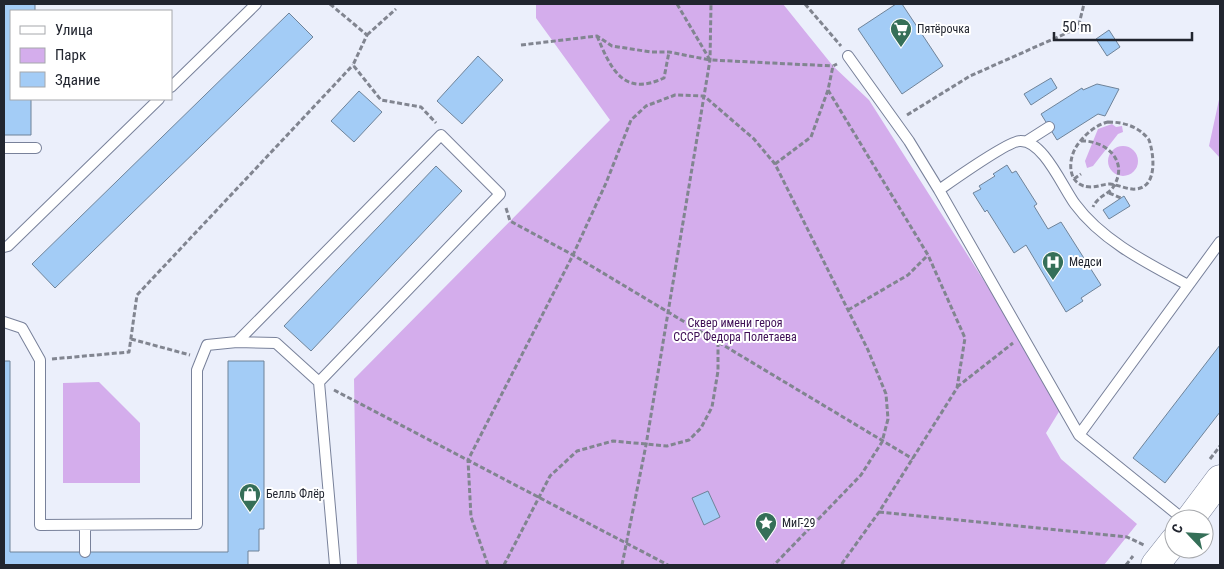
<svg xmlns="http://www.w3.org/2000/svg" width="1224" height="569" viewBox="0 0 1224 569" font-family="'Roboto Condensed',sans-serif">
<rect width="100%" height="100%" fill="#ebeffb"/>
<path fill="#d4adec" d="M536 4H783L833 66 869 100 1063 405 1046 433 1061 459 1137 524 1104 565H357L354 379 610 120 536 18Z
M1220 95V158L1209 146Z
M1112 124 1116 127 1122 126 1123 132 1118 134 1093 166 1087 168 1085 161 1098 129Z
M1108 161a15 15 0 1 1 30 0a15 15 0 1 1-30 0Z
M99 382 140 423V483H63V383Z"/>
<path fill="#a3ccf6" stroke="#6f8399" d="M4 4H35V11H11V99H31V135H4Z
M896 4H902L943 66 902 94 858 29Z
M289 13 313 37 55 288 32 264Z
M1109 30 1120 47 1107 56 1096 39Z
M478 56 503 80 462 124 437 101Z
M1051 78 1057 88 1031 105 1024 94Z
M1097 84 1119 89 1105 116 1098 114 1057 140 1041 114 1082 88 1083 90Z
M359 91 382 112 354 142 331 121Z
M1007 165 1012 173 1016 171 1037 204 1034 206 1048 229 1061 222 1101 285 1081 298 1083 301 1066 312 1026 245 1014 253 987 210 985 212 973 193 981 189 979 186 995 176 993 174Z
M436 166 462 191 311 351 284 326Z
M1124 196 1130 206 1109 219 1103 210Z
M1220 345V412L1165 483 1133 458Z
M4 361H10V552H228V361H264V529H259V551H248V565H4Z
M708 491 720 517 704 525 692 498Z"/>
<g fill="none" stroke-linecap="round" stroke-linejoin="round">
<g stroke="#78819a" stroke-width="12">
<path id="service" d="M848 56 909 141 939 190 1079 435
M171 87 256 4
M1027 141 1049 127
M4 148H36
M939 190C952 181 1008 141 1020 141 1043 140 1062 186 1075 204 1102 241 1149 264 1188 285
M4 247 8 246 159 99
M4 322 22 328 40 360V525L197 524V370L207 345 237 342 276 343 319 382
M237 342 441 135 500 194 319 382 335 565
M1183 519 1079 435 1220 242
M85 552V525"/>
</g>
<g stroke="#78819a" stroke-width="29">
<path id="secondary" d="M1190 519 1220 479
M1155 565 1174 541"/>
</g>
<path stroke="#818590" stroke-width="3" stroke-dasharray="5 2.5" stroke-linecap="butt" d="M330 4 367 35 353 65 381 100 421 107 436 123
M677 4 710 60 833 66
M805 4 841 46
M367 35 396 9
M597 36C611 69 623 97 664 78L669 52
M521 45 597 36 612 46 651 52H669L710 60
M828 90 928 255 965 338 957 388 879 512 841 565
M907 115 970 76 1078 28 1084 4
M1108 122C1124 122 1140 127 1149 140 1154 154 1158 187 1136 189 1128 190 1119 185 1110 184 1103 184 1098 187 1091 187 1068 187 1067 162 1076 147 1083 136 1095 125 1108 122Z
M1081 141C1104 140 1128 159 1115 184 1110 195 1098 195 1093 207
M775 164 811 137 828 90 833 66 837 64
M1074 179 1081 174
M1109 193 1121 198
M506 208 510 221 573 255 913 459
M848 310 908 275 928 255
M131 339 190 355
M52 359 129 352 137 295 353 65
M957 387 1013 343
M334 390 668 565
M1210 459 1220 446
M879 512 1127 537 1144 545
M488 565 471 517 468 460 573 255 606 183 631 120 646 106 675 95 704 96 754 139 775 164 868 350 886 394 888 419 882 442 861 475 774 565
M504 565 550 476 577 451 613 441 667 446 689 440 701 428 712 407 718 371V342
M622 565 646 445 710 60 711 4
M1126 565 1133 556"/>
<use href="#service" stroke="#fff" stroke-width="10"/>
<use href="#secondary" stroke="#fff" stroke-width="28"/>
</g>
<defs>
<g id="supermarket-pin" transform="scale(1.125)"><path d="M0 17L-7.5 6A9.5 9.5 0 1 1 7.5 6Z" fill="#356f58" stroke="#fff"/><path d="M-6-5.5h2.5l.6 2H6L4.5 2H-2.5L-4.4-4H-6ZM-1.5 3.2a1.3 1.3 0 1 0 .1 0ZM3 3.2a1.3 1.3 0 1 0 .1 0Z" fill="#fff"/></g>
<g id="hospital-pin" transform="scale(1.125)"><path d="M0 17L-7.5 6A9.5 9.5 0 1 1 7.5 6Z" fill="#356f58" stroke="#fff"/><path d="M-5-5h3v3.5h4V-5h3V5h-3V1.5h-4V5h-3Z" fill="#fff"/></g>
<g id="shop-pin" transform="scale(1.125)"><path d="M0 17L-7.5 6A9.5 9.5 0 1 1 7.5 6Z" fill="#356f58" stroke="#fff"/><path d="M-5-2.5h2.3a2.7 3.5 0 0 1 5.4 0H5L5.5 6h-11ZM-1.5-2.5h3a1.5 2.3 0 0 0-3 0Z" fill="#fff"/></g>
<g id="sight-pin" transform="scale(1.125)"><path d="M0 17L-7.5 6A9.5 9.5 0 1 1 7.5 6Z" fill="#356f58" stroke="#fff"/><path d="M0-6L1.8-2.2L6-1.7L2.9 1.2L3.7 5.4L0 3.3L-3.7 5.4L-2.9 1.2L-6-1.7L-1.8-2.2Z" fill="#fff"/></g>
</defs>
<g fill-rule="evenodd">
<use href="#supermarket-pin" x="901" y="29"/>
<use href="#hospital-pin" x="1053" y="262"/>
<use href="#shop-pin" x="250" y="494"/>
<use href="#sight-pin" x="766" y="523"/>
</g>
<g text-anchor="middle" stroke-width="4" stroke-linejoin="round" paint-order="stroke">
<g font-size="12" fill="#21252f" stroke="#fff" text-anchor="start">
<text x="917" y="33">Пятёрочка</text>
<text x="1069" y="266">Медси</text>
<text x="266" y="498">Белль Флёр</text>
<text x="782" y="527">МиГ-29</text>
</g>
<g font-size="12" fill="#3f0f56" stroke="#fff">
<text x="735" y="327">Сквер имени героя<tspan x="735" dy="14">СССР Федора Полетаева</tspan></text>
</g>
</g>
<rect width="1224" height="569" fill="none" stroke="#21252f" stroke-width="10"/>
<rect x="10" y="10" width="162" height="90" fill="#ffffff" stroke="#a6a8ac"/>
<rect x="20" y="26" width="25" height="8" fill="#ffffff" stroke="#a6a8ac"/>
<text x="55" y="35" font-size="15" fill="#21252f">Улица</text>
<rect x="20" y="48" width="25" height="15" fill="#d4adec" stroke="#a6a8ac"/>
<text x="55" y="60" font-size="15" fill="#21252f">Парк</text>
<rect x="20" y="72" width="25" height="15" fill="#a3ccf6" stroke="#a6a8ac"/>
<text x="55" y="85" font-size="15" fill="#21252f">Здание</text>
<g transform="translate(1189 534) rotate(295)"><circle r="24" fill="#ffffff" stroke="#a6a8ac"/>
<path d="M0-4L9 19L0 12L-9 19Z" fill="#356f58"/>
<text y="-8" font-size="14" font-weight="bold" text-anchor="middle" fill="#21252f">С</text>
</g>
<path d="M1054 32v8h138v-8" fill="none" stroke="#21252f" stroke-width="2.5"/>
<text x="1062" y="32" font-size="15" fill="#21252f" stroke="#ffffff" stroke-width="4" paint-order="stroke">50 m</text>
</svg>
